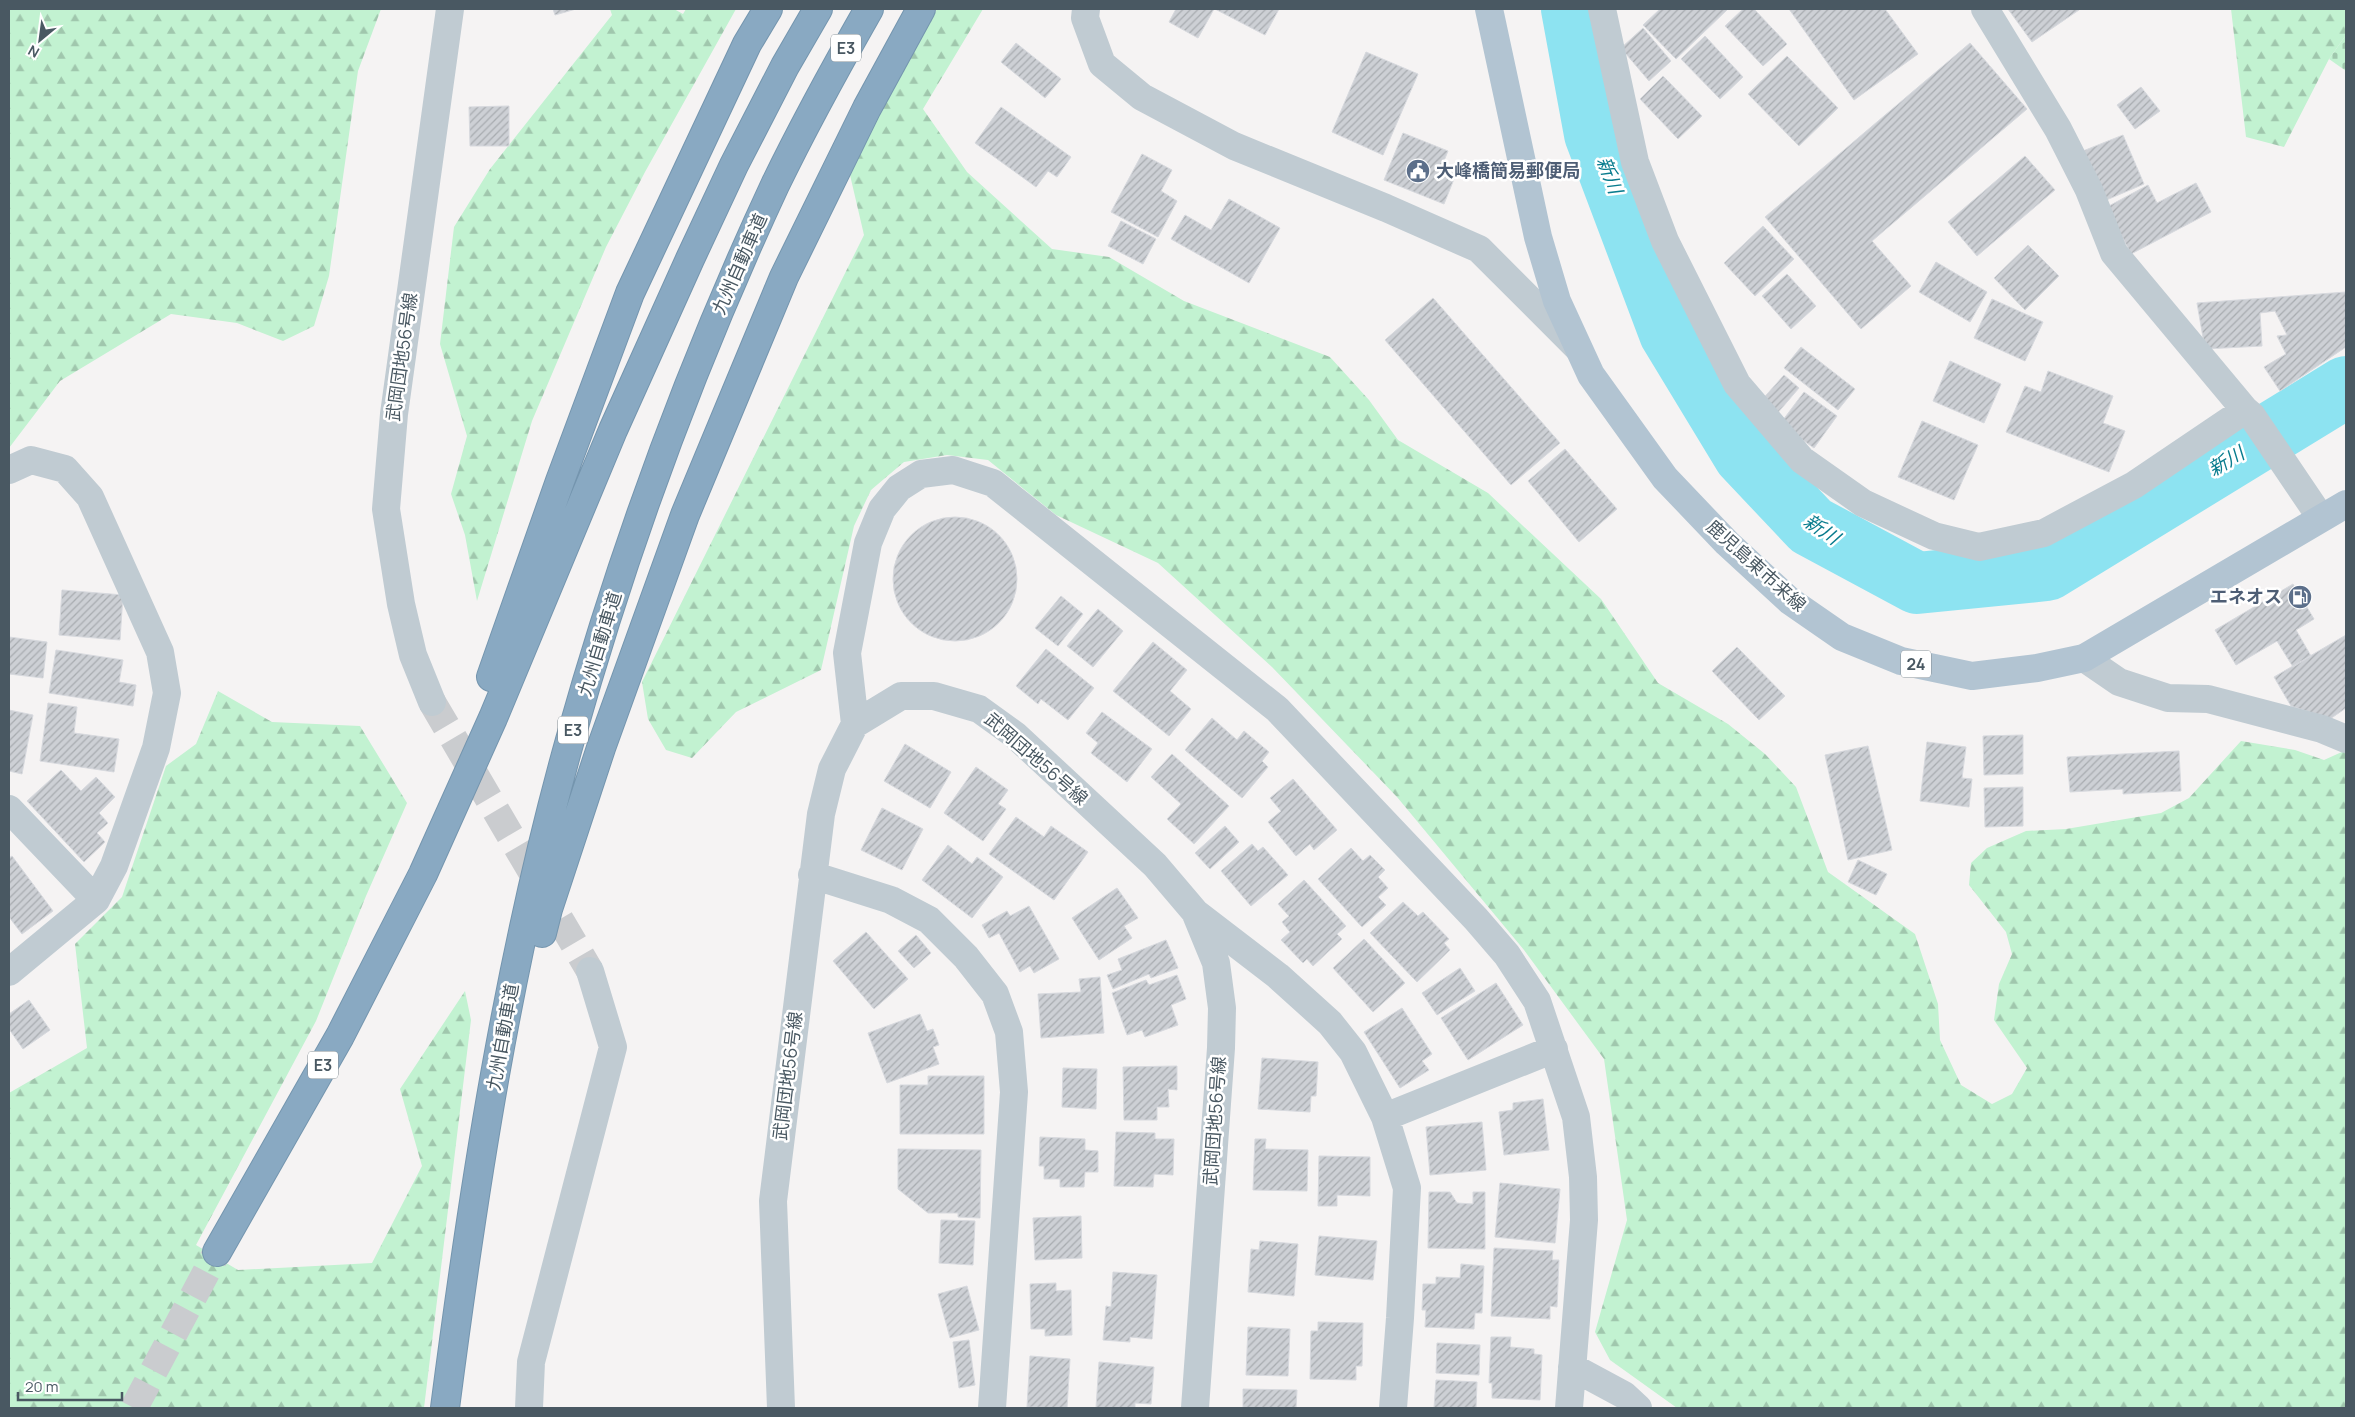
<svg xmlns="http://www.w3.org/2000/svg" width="2355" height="1417" viewBox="0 0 2355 1417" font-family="Manrope,'Noto Sans JP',sans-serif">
<defs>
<pattern id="forest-firs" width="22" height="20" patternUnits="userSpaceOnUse" patternTransform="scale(1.25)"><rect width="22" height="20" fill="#c2f2d1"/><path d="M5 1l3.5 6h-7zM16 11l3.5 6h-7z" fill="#a0c7ad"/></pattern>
<pattern id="cemetery-stones" width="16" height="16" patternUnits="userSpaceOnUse" patternTransform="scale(1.25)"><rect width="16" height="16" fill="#c2f2d1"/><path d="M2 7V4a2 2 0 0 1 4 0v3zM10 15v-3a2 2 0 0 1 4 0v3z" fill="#a0c7ad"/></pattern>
<pattern id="building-hatch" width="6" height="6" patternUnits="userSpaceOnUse" patternTransform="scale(1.25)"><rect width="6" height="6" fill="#cdd0d5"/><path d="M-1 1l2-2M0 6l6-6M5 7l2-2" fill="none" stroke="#a8acb0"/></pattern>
</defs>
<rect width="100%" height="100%" fill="#f5f3f3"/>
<path fill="url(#forest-firs)" d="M9 9H381L358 71 329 276 314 326 283 341 237 323 171 314 60 381 9 448Z
M610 9H674L683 14 686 9H736L645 172 606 247 532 421 477 601 465 535 451 494 467 436 440 344 454 227 490 169 612 15Z
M937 9H983L923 109 967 172 1052 249 1109 257 1184 301 1330 357 1369 400 1398 440 1488 493 1601 599 1658 683 1728 724 1765 754 1796 787 1828 872 1915 934 1938 1004 1940 1040 1961 1085 1992 1104 2012 1094 2027 1068 1994 1020 1999 984 2012 954 2006 932 1969 885 1971 863 1987 848 2026 831 2066 829 2161 813 2189 798 2241 741 2295 750 2324 760 2344 751 2346 752V1408H1677L1610 1360 1595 1332 1627 1220 1604 1059 1524 950 1397 797 1272 667 1158 563 1056 515 988 460 947 455 904 462 871 490 854 526 821 670 736 712 692 758 666 750 648 719 642 682 864 235 850 175 894 83Z
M2231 9H2346V35L2329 59 2284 147 2246 137Z
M218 691 272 722 360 726 407 803 366 896 316 1021 196 1245 238 1270 372 1263 422 1166 400 1089 465 991 471 1020 424 1408H9V1093L87 1048 75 944 122 897 166 766 196 744Z"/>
<path fill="url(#cemetery-stones)" d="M2346 35V71L2329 59Z"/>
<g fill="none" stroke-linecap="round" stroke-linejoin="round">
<path stroke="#8de3f1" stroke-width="62" d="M1572 9 1595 134 1670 333 1744 455 1811 526 1917 583 2047 570 2346 387"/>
</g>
<path fill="url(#building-hatch)" stroke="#d7d9de" d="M553 9H576L555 15Z
M1176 9H1214L1198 38 1169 22Z
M1215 9H1279L1265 35Z
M1660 9H1728L1676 59 1643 25Z
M1743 9H1754L1787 44 1763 66 1725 26Z
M1789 9H1885L1918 54 1854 100Z
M2008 9H2078L2079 10 2032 42Z
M1643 28 1671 61 1649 81 1621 48Z
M1705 36 1743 77 1720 99 1681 59Z
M1016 43 1061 79 1045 98 1001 62Z
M1970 43 2027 109 1872 241 1911 286 1861 329 1765 217Z
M1366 52 1418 74 1383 155 1332 132Z
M1787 56 1838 108 1799 146 1748 94Z
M1663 76 1702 116 1678 139 1640 99Z
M2141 87 2160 111 2135 129 2117 105Z
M509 106V146H470L469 107Z
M1001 107 1071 157 1057 177 1048 171 1036 187 975 143Z
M1403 133 1448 151 1441 168 1456 174 1444 204 1384 180Z
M2123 135 2144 184 2104 201 2083 151Z
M1142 154 1172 170 1161 191 1177 201 1158 237 1111 212Z
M2025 156 2055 190 1977 256 1948 222Z
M2196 183 2211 212 2131 254 2107 207 2148 185 2157 203Z
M1229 199 1280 228 1249 283 1171 239 1185 215 1211 230Z
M1121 221 1156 239 1143 264 1108 246Z
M1763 226 1794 259 1755 296 1724 263Z
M2028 245 2059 276 2025 310 1994 278Z
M1936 262 1987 292 1970 322 1919 292Z
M1787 274 1816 306 1791 329 1762 296Z
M2346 292V347L2280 391 2264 367 2286 354 2277 336 2287 335 2275 311 2260 313 2262 346 2205 349 2197 303Z
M1433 298 1560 443 1511 485 1385 340Z
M1992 299 2043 322 2025 361 1974 338Z
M1801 347 1855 389 1838 410 1784 368Z
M1950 361 2001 384 1984 423 1933 401Z
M2048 371 2113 396 2103 423 2125 431 2109 472 2006 432 2025 386 2041 392Z
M1784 375 1799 388 1775 416 1760 402Z
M1804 392 1837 416 1814 448 1780 424Z
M1922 421 1978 445 1954 500 1898 477Z
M1565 449 1617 509 1579 542 1528 481Z
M893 579a62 62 0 1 1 124 0a62 62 0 1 1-124 0Z
M2293 584 2314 619 2296 630 2311 656 2293 667 2277 641 2236 665 2215 630Z
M62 590 123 595 120 640 59 635Z
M1061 596 1083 614 1058 646 1035 628Z
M1098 609 1123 631 1093 667 1067 646Z
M2346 635V708L2330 719 2291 706 2274 677Z
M9 637 47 642 43 678 9 674Z
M1153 642 1187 670 1170 691 1191 709 1169 736 1113 691Z
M1737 647 1785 696 1759 720 1712 671Z
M1046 649 1094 688 1068 720 1041 699 1038 704 1016 686Z
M56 650 123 660 119 682 136 685 133 706 49 693Z
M48 703 77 707 74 733 119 739 114 772 40 761Z
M9 710 33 715 22 774 9 771Z
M1102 712 1152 749 1127 782 1091 753 1098 743 1086 733Z
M1212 718 1237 740 1244 731 1269 752 1262 761 1268 767 1242 798 1185 750Z
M2023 735V774L1984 775 1983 736Z
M1927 742 1966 747 1962 778 1972 779 1969 807 1920 801Z
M905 744 951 772 930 808 884 781Z
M1868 746 1892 850 1848 860 1825 755Z
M2179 751 2181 791 2123 794V789L2070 792 2067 757Z
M1172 754 1229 806 1194 844 1167 819 1181 804 1151 777Z
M976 767 1008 790 998 804 1006 809 983 841 944 813Z
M61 770 81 791 96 777 115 797 99 813 108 823 97 833 105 842 84 862 27 801Z
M1293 779 1337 830 1314 850 1310 844 1296 856 1268 822 1281 811 1270 798Z
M2023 787V826L1985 827 1984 788Z
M882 808 923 829 902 870 861 850Z
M1016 817 1044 837 1051 826 1088 852 1054 900 989 854Z
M1225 826 1239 842 1210 869 1195 853Z
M1252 844 1258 851 1263 847 1288 875 1251 906 1221 871Z
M948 845 972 864 977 857 1003 877 972 918 922 880Z
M1351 848 1363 861 1370 855 1385 870 1378 877 1388 888 1378 897 1386 905 1362 927 1318 879Z
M12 856 53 911 22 934 9 917V858Z
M1858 860 1887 874 1876 895 1848 882Z
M1304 880 1346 926 1337 934 1342 939 1313 966 1307 959 1303 963 1281 940 1290 932 1282 922 1289 916 1278 904Z
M1117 888 1138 918 1124 926 1132 938 1099 960 1072 918Z
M1403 902 1418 916 1423 912 1449 939 1444 943 1450 950 1417 982 1370 933Z
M1029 906 1059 959 1034 973 1030 966 1020 972 999 933 989 938 982 925 1007 911 1010 916Z
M866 932 908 979 874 1009 833 961Z
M916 935 931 953 914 968 898 951Z
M1364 939 1405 983 1373 1012 1333 968Z
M1166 940 1178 968 1151 978 1149 974 1113 989 1107 975 1122 970 1118 959Z
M1460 968 1475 991 1437 1015 1422 993Z
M1177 975 1186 999 1171 1005 1178 1025 1145 1037 1142 1030 1127 1035 1112 993 1146 980 1149 985Z
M1100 977 1104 1033 1041 1038 1038 994 1081 992 1079 979Z
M1496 983 1523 1025 1468 1060 1441 1018Z
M29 1000 50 1030 23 1049 9 1029V1014Z
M1402 1008 1432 1054 1422 1061 1429 1070 1400 1088 1364 1032Z
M920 1014 927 1031 933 1029 939 1045 933 1047 939 1064 887 1083 868 1033Z
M1262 1058 1318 1062 1316 1096H1311L1310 1112 1258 1109Z
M1177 1066V1090L1168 1089 1169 1107H1157V1120H1124L1123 1067Z
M1063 1068 1097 1069 1096 1109 1062 1107Z
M928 1076H984V1134H900V1085H928Z
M1543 1099 1549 1150 1504 1155 1499 1112 1513 1110V1103Z
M1482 1122 1486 1170 1430 1175 1426 1127Z
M1116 1132 1155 1133V1139H1174L1173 1175 1154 1174 1153 1187 1114 1186Z
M1040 1137 1085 1139V1150L1098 1151V1172H1085L1084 1187H1060V1179H1044V1166H1039Z
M1255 1139H1266L1265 1149 1308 1150 1307 1191 1253 1190Z
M898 1149 981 1150 980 1218 958 1217V1213H928L898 1189Z
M1319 1156 1370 1157V1196L1337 1195V1206H1318Z
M1500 1183 1560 1189 1555 1243 1495 1237Z
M1429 1192H1450L1457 1203 1473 1204V1192H1485V1249L1428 1248Z
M1081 1216 1082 1258 1035 1260 1033 1218Z
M941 1220 975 1221 973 1265 939 1263Z
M1319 1236 1377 1241 1373 1280 1315 1275Z
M1260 1241 1298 1244 1294 1296 1248 1292 1251 1249 1259 1250Z
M1494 1248 1553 1251 1552 1260H1559L1557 1307 1550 1306V1319L1491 1316Z
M1461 1264 1484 1266 1482 1313H1475L1474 1329 1425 1327 1426 1310H1422L1423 1284H1436V1277L1460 1278Z
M1113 1272 1157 1275 1152 1339 1130 1337V1342L1103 1340 1106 1306 1111 1307Z
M1056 1283V1291L1071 1290 1072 1335 1045 1336V1329H1031L1030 1284Z
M967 1286 979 1330 950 1338 938 1294Z
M1318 1322 1363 1323 1362 1366H1356V1380L1310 1379 1311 1331H1318Z
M1248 1327 1290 1329 1288 1376 1246 1375Z
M1491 1337H1511L1510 1347 1534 1349V1354L1542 1355 1540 1400 1492 1398V1383H1489Z
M969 1340 975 1385 959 1388 953 1342Z
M1437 1343 1480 1345 1479 1375 1436 1373Z
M1030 1356 1070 1359 1067 1408 1027 1407Z
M1099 1362 1154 1367 1151 1404 1135 1403V1408H1096Z
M1436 1380 1477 1382 1476 1408H1434Z
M1243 1389 1297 1390 1296 1408H1243Z"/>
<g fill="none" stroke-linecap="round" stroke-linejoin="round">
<path stroke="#cacccf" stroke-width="28" stroke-dasharray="28 14" stroke-linecap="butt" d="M432 702 590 971"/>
<path stroke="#cacccf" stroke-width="28" stroke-dasharray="28 14" stroke-linecap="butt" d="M134 1408 217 1252"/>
<g stroke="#7495ae" stroke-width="30">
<path id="highway" d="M491 677 560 481 630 293 747 44 768 9
M542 933 548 909 601 748 685 515 784 277 867 108 921 9
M217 1252 340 1036 423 874 493 718 613 430 690 259 734 165 785 66 818 9
M445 1408C474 1184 509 958 570 740 623 551 692 363 775 185 804 125 836 67 869 9"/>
</g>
<path stroke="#c0cbd2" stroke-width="28" d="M1086 9 1085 18 1102 64 1142 97 1234 146 1386 208 1479 249 1577 347
M1602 9 1635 162 1665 241 1737 384 1802 460 1863 503 1934 536 1979 547 2044 533 2134 485 2245 410
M1985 9 2058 129 2089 190 2114 253 2245 410 2252 416 2321 518
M9 470 31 460 65 469 90 497 160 652 167 693 156 748 114 866 96 900 9 972
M2084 658 2119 682 2168 698 2208 699 2322 729 2346 739
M432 702 413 655 401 604 386 509 394 414 450 9
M855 724 847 653 868 543 882 509 899 488 921 474 953 470 993 483 1277 709 1476 919 1507 955 1537 1001 1576 1117 1583 1177 1584 1220 1569 1408
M9 809 96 900
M812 875 891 900 929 920 966 957 995 994 1009 1032 1014 1092 992 1408
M1196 913 1278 976 1330 1023 1353 1052 1385 1117 1407 1188 1400 1318 1393 1408
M1385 1117 1554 1049
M1572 1367 1624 1395 1638 1408
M529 1408 531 1362 613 1047 590 971
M781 1408 773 1201 821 814 832 769 855 724 901 696H934L979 709 1015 735 1155 865 1195 912 1216 963 1222 1008 1221 1048 1195 1408"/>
<path stroke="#b2c4d2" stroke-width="28" d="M1489 9 1538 237 1557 301 1591 375 1665 478 1727 543 1790 601 1842 637 1901 661 1972 676 2037 668 2084 658 2346 504"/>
<use href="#highway" stroke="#89a9c2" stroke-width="28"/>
</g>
<defs>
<g id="civic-disc" transform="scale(1.25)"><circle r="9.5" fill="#5c6f8a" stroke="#fff"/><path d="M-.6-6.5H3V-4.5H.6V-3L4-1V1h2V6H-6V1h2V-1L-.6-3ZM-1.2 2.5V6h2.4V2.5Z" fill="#fff"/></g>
<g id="fuel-disc" transform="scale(1.25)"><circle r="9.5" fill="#5c6f8a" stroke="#fff"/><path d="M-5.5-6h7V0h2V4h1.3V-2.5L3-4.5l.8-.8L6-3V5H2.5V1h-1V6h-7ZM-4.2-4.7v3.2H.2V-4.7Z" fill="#fff"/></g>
</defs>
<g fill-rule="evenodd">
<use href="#civic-disc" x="1418" y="171"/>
<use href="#fuel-disc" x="2300" y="597"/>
</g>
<g text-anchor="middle" stroke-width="5" stroke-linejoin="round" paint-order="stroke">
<g fill="#fff" stroke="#808a91" stroke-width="1">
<rect x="831" y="34.5" width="30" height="27" rx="4"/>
<rect x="1901" y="650.5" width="30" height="27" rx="4"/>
<rect x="558" y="716.5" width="30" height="27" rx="4"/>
<rect x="308" y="1051.5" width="30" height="27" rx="4"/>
</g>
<g font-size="16" font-weight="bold" fill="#495862">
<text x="846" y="54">E3</text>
<text x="1916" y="670">24</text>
<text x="573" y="736">E3</text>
<text x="323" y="1071">E3</text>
</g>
<g font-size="18" font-weight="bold" fill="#4e5e75" stroke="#fff" text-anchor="start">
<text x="1436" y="177">大峰橋簡易郵便局</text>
<text x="2282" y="603" text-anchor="end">エネオス</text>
</g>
<g font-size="18" fill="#495862" stroke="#fff">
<text transform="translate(740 264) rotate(-66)" y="6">九州自動車道</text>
<text transform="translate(402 357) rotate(-82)" y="6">武岡団地56号線</text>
<text transform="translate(1756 566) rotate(42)" y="6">鹿児島東市来線</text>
<text transform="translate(600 644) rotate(-73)" y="6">九州自動車道</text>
<text transform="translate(1036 759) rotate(41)" y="6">武岡団地56号線</text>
<text transform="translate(503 1037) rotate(-80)" y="6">九州自動車道</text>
<text transform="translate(788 1076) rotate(-83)" y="6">武岡団地56号線</text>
<text transform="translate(1215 1121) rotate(-86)" y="6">武岡団地56号線</text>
</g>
<g font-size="19" font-style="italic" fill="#097c8e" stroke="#fff">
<text transform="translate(1610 175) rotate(69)" y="7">新川</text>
<text transform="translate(2226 461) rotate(-31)" y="7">新川</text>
<text transform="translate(1822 529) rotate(34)" y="7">新川</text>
</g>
</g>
<rect width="2355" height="1417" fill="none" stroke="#495862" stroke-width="20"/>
<g transform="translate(40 40) rotate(209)" stroke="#ffffff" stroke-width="4" paint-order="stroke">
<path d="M0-4L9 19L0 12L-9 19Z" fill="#495862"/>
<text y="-8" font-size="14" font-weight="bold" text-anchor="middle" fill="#495862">N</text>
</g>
<path d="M18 1392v8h104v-8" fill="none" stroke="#495862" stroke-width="2.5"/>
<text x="25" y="1392" font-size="15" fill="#495862" stroke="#ffffff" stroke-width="4" paint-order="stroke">20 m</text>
</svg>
